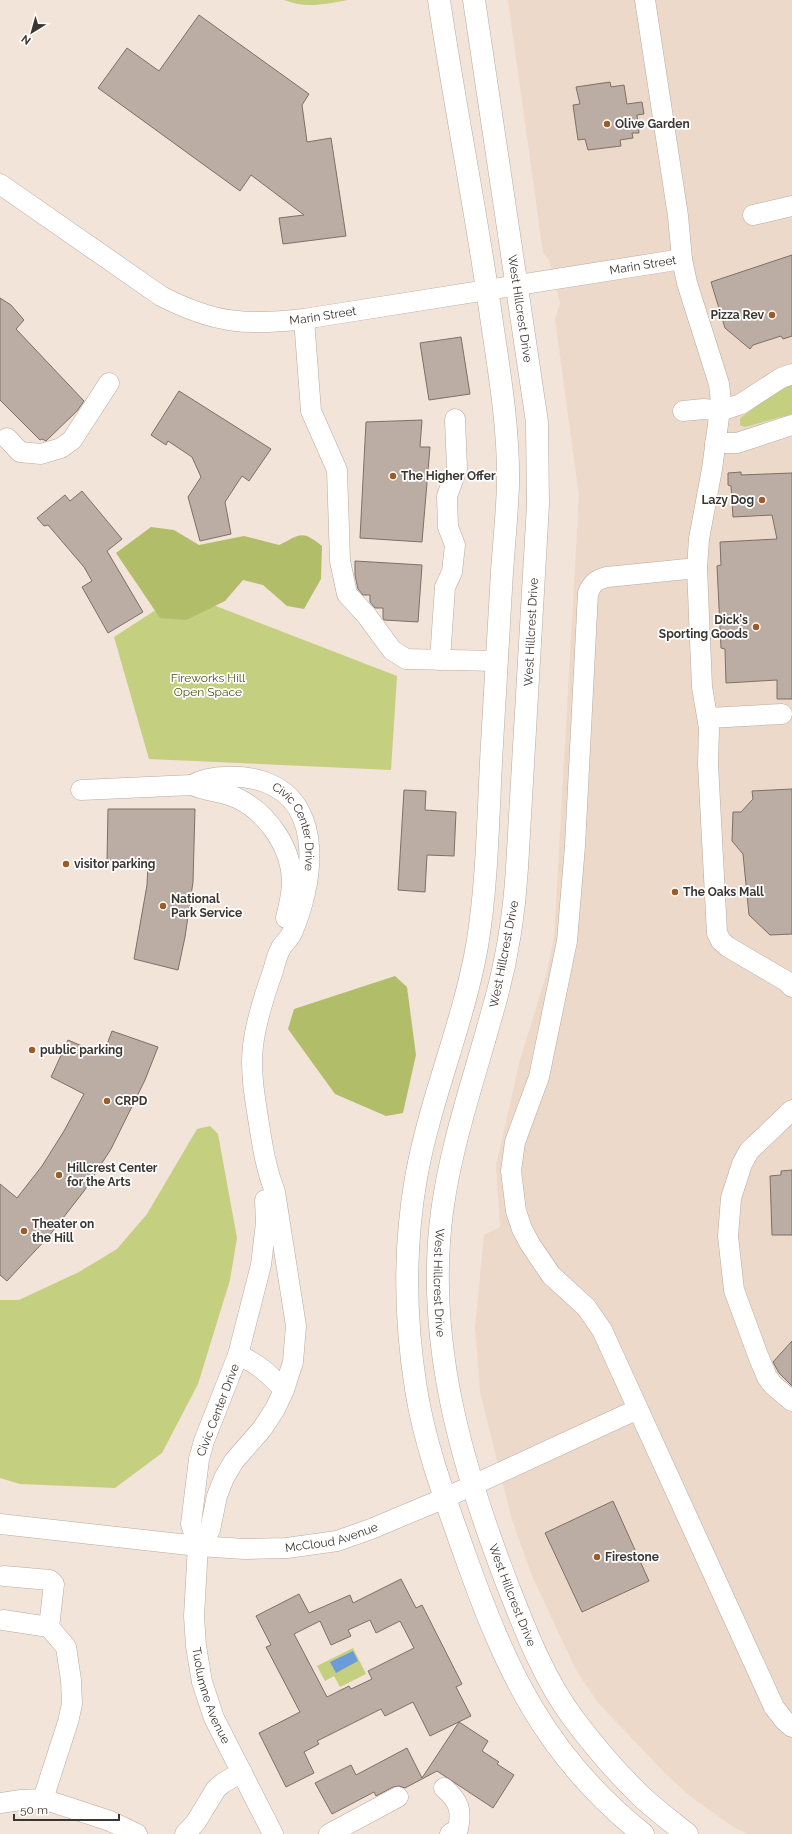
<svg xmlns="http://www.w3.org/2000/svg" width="792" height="1834" viewBox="0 0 792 1834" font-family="Raleway,sans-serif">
<rect width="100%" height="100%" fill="#f2e4d9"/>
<path fill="#edd9c9" d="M508 0H792V1834H747L732 1826 691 1797 667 1775 598 1703 576 1670 532 1576 512 1520 480 1392 475 1328 484 1235 500 1227 496 1166 520 1060 547 972 554 938 579 496 555 319 560 303 549 260 543 253Z"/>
<path fill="#c4cf7f" d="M284 0H348C324 4 307 9 284 0Z
M792 381V414L745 427 740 425V419L742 417 780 387Z
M182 593 397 676 391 770 149 759 114 637Z
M210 1126 218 1134 237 1238 230 1280 198 1384 162 1453 115 1488 20 1484 0 1478V1300H19L79 1272 117 1249 147 1214 197 1129Z
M353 1648 366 1674 340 1687 334 1676 325 1681 317 1666Z"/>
<path fill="#b2bd6a" d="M151 527 174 530 199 545 244 536 279 545C300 535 301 529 322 546L321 579 304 609 287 606 263 585 243 580 225 601 186 620 160 618 116 553Z
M395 976 407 987 416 1055 403 1113 386 1116 335 1094 288 1029 294 1009Z"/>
<path fill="#6c9bda" d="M353 1651 358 1661 336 1673 330 1662Z"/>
<path fill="#bcada4" stroke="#7e6f67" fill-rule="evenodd" d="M199 15 309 94 302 105 307 142 331 138 346 236 283 244 279 218 304 215 251 175 240 191 98 88 127 48 159 71Z
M610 82 611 87 624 85 627 104 642 102 644 114 637 115 639 133H632L633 138 620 140 621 146 588 150 585 139 578 140 573 105 580 104 576 87Z
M792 255V336L783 339 781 336 753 345 750 349 725 328 711 282Z
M0 298 11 305 24 320 16 329 84 401 77 411 46 441 42 439 40 440 0 400Z
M461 337 470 394 429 400 420 343Z
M179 391 271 449 249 481 242 476 225 502 231 534 200 541 188 497 201 477 192 457 168 441 166 445 151 435Z
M422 420 420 447H430L422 542 360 538 366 422Z
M741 472V475L792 473V699H777V680L726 683 725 649 721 648 717 566 721 565 720 542 777 539 772 515 733 517 731 486 728 485V473Z
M82 491 122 539 107 551 143 612 108 633 82 587 92 581 84 567 48 525 44 526 37 518 65 495 70 501Z
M355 561 422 565 418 622 384 620 383 618V608H375L370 602V595H363L358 589 355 575Z
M792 789V934L770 935 749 915 743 854 732 841 733 812H741L753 799 752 791Z
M404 790 426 791 425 810 456 812 454 856 427 855 425 892 398 890Z
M108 809H195L193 882 185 937 178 970 134 959 147 885 148 863 107 860Z
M112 1031 158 1047 145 1080 111 1149 84 1191 49 1236 7 1281 0 1275V1184L17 1198 42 1166 64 1131 84 1094 51 1077 68 1040 103 1055Z
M792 1170V1235H772L770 1176 781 1175V1171Z
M792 1341V1386L779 1373 773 1362Z
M613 1501 649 1581 582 1612 545 1533Z
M401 1579 416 1608 422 1605 462 1684 456 1687 471 1716 430 1736 413 1702 385 1716 381 1709 317 1741 319 1744 304 1752 314 1773 286 1787 259 1733 300 1712 266 1647 271 1645 256 1616 299 1594 309 1613 350 1595 353 1603ZM370 1620 376 1633 400 1621 414 1648 368 1671 372 1679 351 1689 349 1686 327 1697 294 1634 320 1621 331 1645 351 1636 348 1630Z
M459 1722 488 1741 482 1751 499 1762 497 1764 514 1775 493 1808 437 1771 405 1788 399 1786 393 1787 376 1796 374 1792 332 1814 315 1783 351 1765 356 1775 407 1748 422 1778Z"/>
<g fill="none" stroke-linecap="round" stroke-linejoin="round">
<g stroke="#b8aa9f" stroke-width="21">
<g id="minor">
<path d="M645 0 678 216 682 259 687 283 719 384 721 402 712 469 699 539 697 568 607 577C596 580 592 583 588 593L575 846 567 941 539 1077 515 1142 511 1171 516 1211 522 1229 530 1244 551 1275 586 1307 602 1330 774 1707 784 1720 792 1727"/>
<path id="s1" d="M0 184 161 296C213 323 246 326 304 319L682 259"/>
<path d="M753 215 792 206"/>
<path d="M304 319 311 411 337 470 340 561 347 594 367 616 392 650 406 659 497 661"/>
<path d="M683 411 704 409 720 411 741 404 781 378 792 374"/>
<path d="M7 438 20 452 41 454 61 448 72 440 109 383"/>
<path d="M715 443H737L792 425"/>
<path d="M697 568 702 687 709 728 708 764 717 933 721 941 728 947 786 981 792 987"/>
<path d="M440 660 445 587 452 572 455 545 448 527 447 496 457 469 455 419"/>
<path d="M708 718 782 714"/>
<path id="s2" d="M192 785C210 774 246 775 265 782 327 805 312 887 292 933 289 939 284 943 281 948 277 955 275 963 273 971 264 996 256 1020 253 1046 250 1072 255 1099 259 1124 263 1149 266 1169 275 1192L296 1326 293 1362 284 1390 275 1409 262 1429 234 1461 224 1478 217 1496 210 1530 198 1546"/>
<path d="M81 790 192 785C207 792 224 791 239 799 268 814 292 848 292 882 292 894 289 906 286 918"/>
<path d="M792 1110 749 1151 742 1164 731 1198 728 1236 734 1290 759 1358 767 1377 773 1385 792 1401"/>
<path id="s3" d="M265 1200 266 1223 261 1265 238 1355 204 1441 199 1459 191 1524 198 1546 194 1616 196 1646 202 1682 214 1718 273 1834"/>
<path d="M238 1355C259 1364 269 1374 284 1390"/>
<path id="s4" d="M0 1524 198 1546 245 1549 287 1548 337 1541 371 1529 445 1498 638 1409"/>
<path d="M4 1576 50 1580 54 1584 49 1627 66 1647 71 1680 72 1704 68 1722 43 1799"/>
<path d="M3 1620 49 1627"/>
<path d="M444 1788C459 1801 462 1810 458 1829L450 1834"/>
<path d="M0 1803 21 1800 43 1799 110 1821 137 1834"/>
<path d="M185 1834 196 1822 216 1789 223 1783 242 1772"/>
<path d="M329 1834 398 1797"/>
</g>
</g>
<g stroke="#b8aa9f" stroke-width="23">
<g id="major">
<path d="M439 0C455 108 477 215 492 323 500 376 509 431 508 485 507 514 504 543 502 572 499 629 495 687 492 744 488 811 488 880 477 946 463 1025 430 1099 416 1178 404 1247 405 1320 416 1389 425 1446 446 1501 465 1555 506 1670 545 1756 643 1834"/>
<path id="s5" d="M474 0 537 422 538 505 517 868C514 918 506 966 492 1013 474 1079 451 1144 442 1212 425 1341 462 1467 508 1586 526 1632 544 1679 573 1718 594 1746 617 1773 642 1797 656 1810 672 1822 687 1834"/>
</g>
</g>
<use href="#minor" stroke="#fff" stroke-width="20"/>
<use href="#major" stroke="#fff" stroke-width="22"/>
</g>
<g fill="#9d5b28" stroke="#fff" stroke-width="1.5">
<circle cx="607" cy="124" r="4"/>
<circle cx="772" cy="315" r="4"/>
<circle cx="393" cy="476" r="4"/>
<circle cx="762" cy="500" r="4"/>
<circle cx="756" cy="627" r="4"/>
<circle cx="66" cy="864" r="4"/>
<circle cx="675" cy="892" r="4"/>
<circle cx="163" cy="906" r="4"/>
<circle cx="32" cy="1050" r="4"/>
<circle cx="107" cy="1101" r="4"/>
<circle cx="59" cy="1175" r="4"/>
<circle cx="24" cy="1231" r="4"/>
<circle cx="597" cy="1557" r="4"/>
</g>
<g text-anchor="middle" stroke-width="3.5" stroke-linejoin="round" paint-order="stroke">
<g font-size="12" font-weight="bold" fill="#3c3632" stroke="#fff" text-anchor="start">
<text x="615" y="128">Olive Garden</text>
<text x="764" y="319" text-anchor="end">Pizza Rev</text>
<text x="401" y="480">The Higher Offer</text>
<text x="754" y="504" text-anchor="end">Lazy Dog</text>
<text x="748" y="624" text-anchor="end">Dick's<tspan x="748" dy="14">Sporting Goods</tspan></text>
<text x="74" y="868">visitor parking</text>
<text x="683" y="896">The Oaks Mall</text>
<text x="171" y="903">National<tspan x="171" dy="14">Park Service</tspan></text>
<text x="40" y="1054">public parking</text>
<text x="115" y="1105">CRPD</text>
<text x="67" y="1172">Hillcrest Center<tspan x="67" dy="14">for the Arts</tspan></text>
<text x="32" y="1228">Theater on<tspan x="32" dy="14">the Hill</tspan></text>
<text x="605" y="1561">Firestone</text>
</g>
<g font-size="12" fill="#3c3632" stroke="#fff">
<text dy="4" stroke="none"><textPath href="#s1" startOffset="687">Marin Street</textPath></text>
<text dy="4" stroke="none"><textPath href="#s5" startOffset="312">West Hillcrest Drive</textPath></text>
<text dy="4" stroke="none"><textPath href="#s1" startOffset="363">Marin Street</textPath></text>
<text transform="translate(531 632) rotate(-87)" y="4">West Hillcrest Drive</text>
<text dy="4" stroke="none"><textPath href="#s2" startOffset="133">Civic Center Drive</textPath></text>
<text transform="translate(504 954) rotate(-79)" y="4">West Hillcrest Drive</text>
<text dy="4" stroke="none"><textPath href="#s5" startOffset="1297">West Hillcrest Drive</textPath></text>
<text transform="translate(218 1410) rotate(-69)" y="4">Civic Center Drive</text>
<text dy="4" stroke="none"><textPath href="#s4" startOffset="334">McCloud Avenue</textPath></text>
<text dy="4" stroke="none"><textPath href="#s5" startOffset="1620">West Hillcrest Drive</textPath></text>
<text dy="4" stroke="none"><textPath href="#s3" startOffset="510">Tuolumne Avenue</textPath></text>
</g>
<g font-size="12" fill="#4e5418" stroke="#fff">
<text x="208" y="682">Fireworks Hill<tspan x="208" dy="14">Open Space</tspan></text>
</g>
</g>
<g transform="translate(32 32) rotate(217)" stroke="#ffffff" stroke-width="3" paint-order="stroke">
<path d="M0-3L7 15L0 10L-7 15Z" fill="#3c3632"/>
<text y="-6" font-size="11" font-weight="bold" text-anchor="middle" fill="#3c3632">N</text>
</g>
<path d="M14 1814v6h105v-6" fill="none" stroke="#3c3632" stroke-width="2"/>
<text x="20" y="1814" font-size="12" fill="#3c3632" stroke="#ffffff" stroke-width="3" paint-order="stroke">50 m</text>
</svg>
